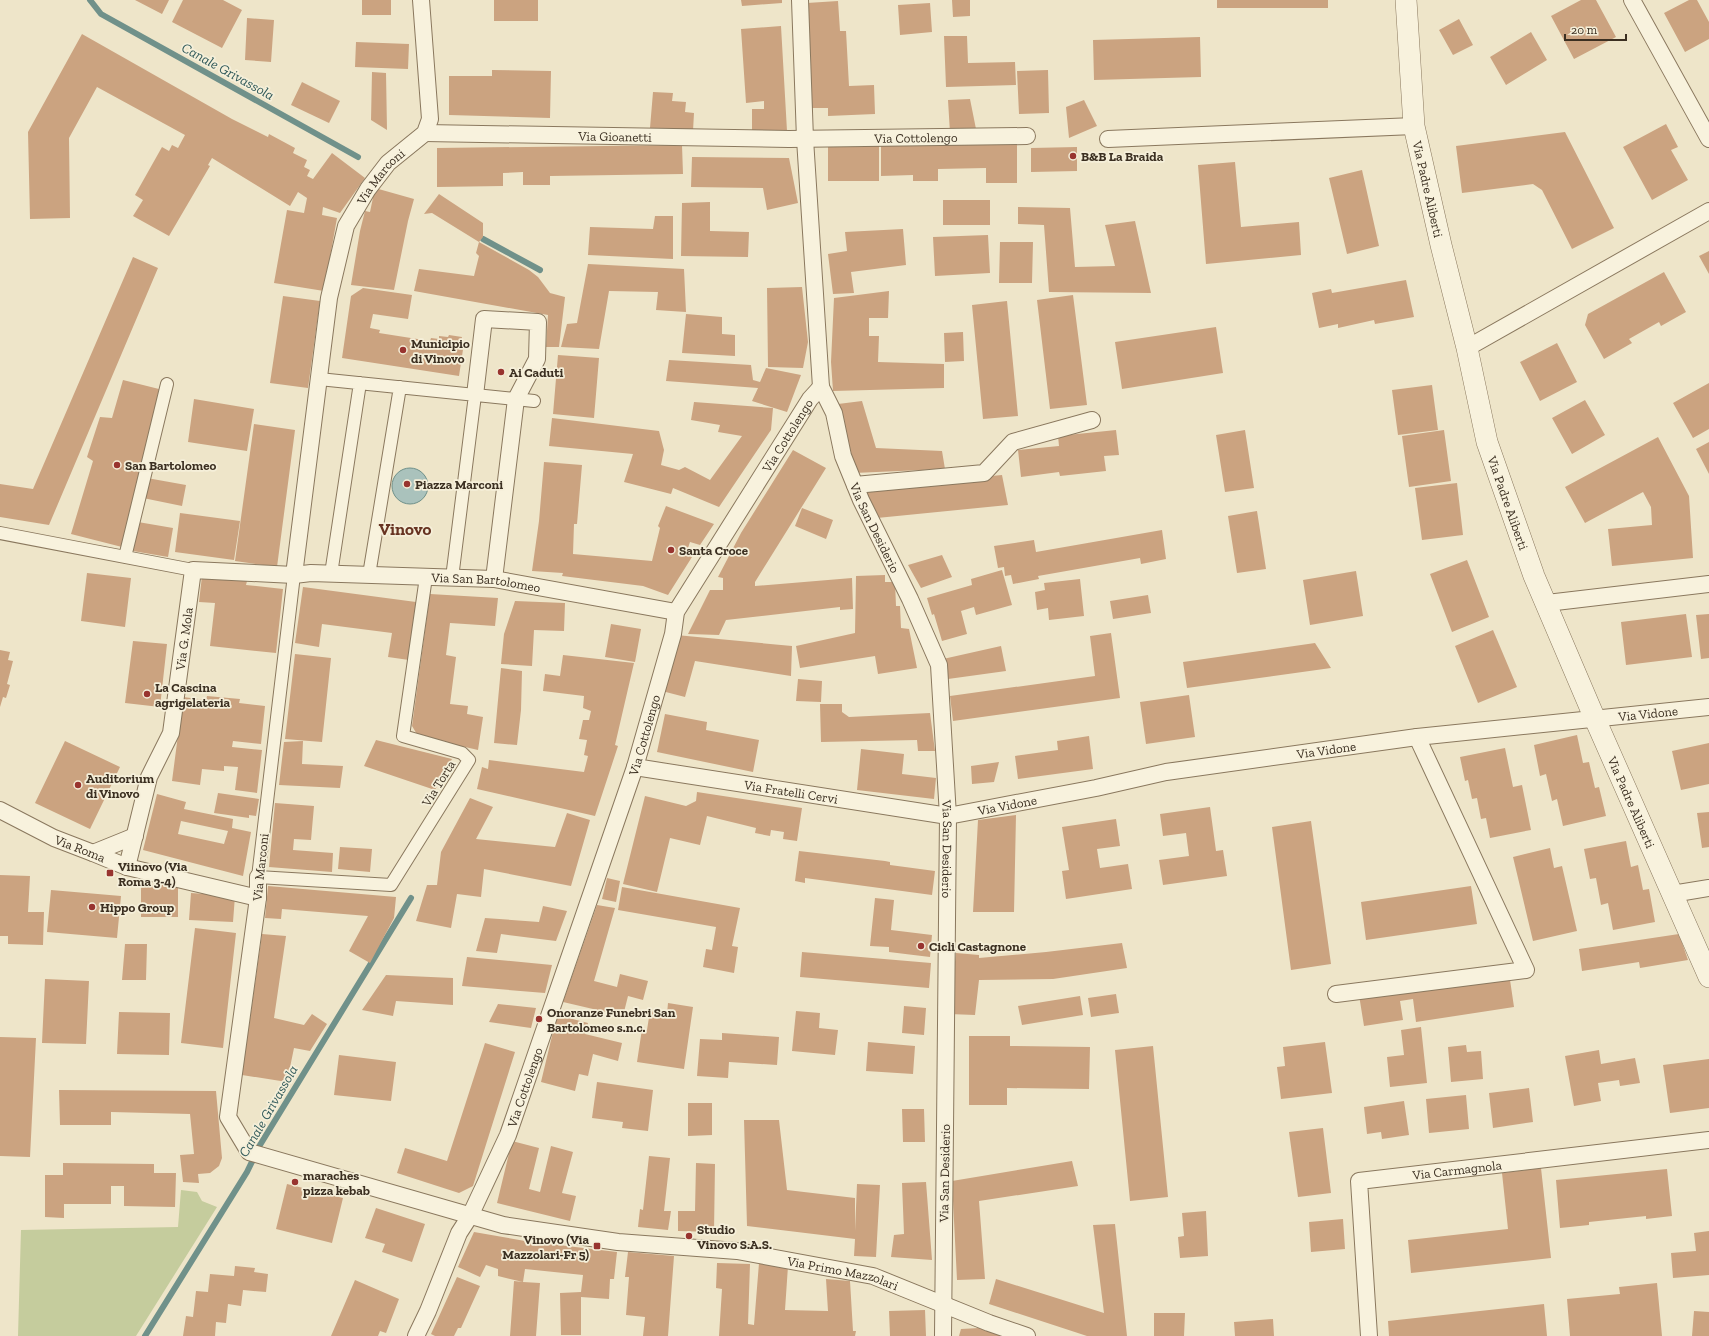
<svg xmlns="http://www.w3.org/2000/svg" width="1709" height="1336" viewBox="0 0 1709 1336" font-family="'Zilla Slab',serif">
<rect width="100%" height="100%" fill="#eee5c9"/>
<path fill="#c5cc9d" d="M181 1190 197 1192 202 1201 217 1207 136 1336H18L21 1230 178 1227Z"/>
<path fill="#aac2bc" stroke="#70918a" d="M392 486a18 18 0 1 1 36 0a18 18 0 1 1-36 0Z"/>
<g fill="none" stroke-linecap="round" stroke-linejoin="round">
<path stroke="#70918a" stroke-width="6" d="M90 0 101 14 358 157
M483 239 540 270
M145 1336 247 1172 260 1145 411 898"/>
</g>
<path fill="#cba380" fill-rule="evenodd" d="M135 0H169L162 14Z
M183 0H223L242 10 222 48 172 22Z
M362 0H391V15H362Z
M494 0H538V21H494Z
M741 0H782V3L742 6Z
M952 0H970V16L953 17Z
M1217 0H1328V8H1217Z
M1581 0H1596L1616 37 1574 59 1551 16Z
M1689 0H1697L1709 22V39L1685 52 1664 13Z
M838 1 840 31H846L849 86 874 85 875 114 828 116V108H811L807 3Z
M930 3 932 32 900 35 898 5Z
M247 18 274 20 271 62 245 60Z
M1459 19 1473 45 1453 55 1439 30Z
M781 26 787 131 752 132V109H764V101L746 103 741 29Z
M1531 32 1547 60 1506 85 1490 57Z
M82 34 232 119 268 137 269 134 295 148 293 153 307 160 304 167 310 170 307 176 313 179 332 153 365 178 340 213 323 207 322 215 337 218 324 291 274 283 287 210 304 213 307 198 298 192 290 206 212 158 208 165 210 166 169 236 133 216 143 200 135 195 162 147 169 151 172 145 178 148 185 135 97 87 69 138 70 218 30 219 28 132Z
M944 36H967L968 63 1015 62 1016 85 946 87Z
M1200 37 1201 77 1094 80 1093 40Z
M356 42 409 44 408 69 355 67Z
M492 70 551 71 550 118 449 115V76H492Z
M1048 70 1049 113 1019 114 1017 71Z
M372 72 386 73 387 130 371 120Z
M302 82 340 101 329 123 291 105Z
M653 92 673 93 672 101 686 102 685 112 694 113 693 131 650 128Z
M970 99 977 134 950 133 948 100Z
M1084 100 1097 126 1069 138 1066 107Z
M1666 124 1678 147 1671 150 1688 180 1652 200 1623 147Z
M1565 132 1614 228 1572 249 1542 190 1533 184 1462 193 1456 146Z
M1017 142V183H986V168L938 169V181H913V175L881 176V143Z
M828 143H879V181H828Z
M682 145 683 174 550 176V185H523V172L503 173V186L437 187V148Z
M1077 147V171L1031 172V148Z
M692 157 789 158 798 203 767 210 763 188 691 187Z
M1235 162 1241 227 1299 222 1301 255 1206 264 1198 165Z
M1362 170 1379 246 1347 254 1329 178Z
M375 188 414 199 408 221 394 290 351 285 360 231 365 211 370 212Z
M439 194 483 223V237L479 242 432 213 424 214Z
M943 200H990V225H943Z
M710 202V231L749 232 748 257 681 256 682 203Z
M1018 207 1070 208 1075 267 1115 266 1105 225 1135 221 1151 293 1049 292 1044 225 1018 224Z
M655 216H673V259L588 255 590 227 653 229Z
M903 229 906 265 851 272 854 293 833 294 828 254 847 251 845 232Z
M988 235 990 273 935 276 933 237Z
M479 242 529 270 538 277 550 293 565 297 559 347H546L548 315 414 291 419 269 474 276 479 256 476 253Z
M1000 242H1033L1032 283H999Z
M1709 251V274L1699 256Z
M133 257 158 268 49 525 0 517V484L33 489Z
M588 264 684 269 686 312 656 310 658 292 609 291 599 349 561 347 567 324 577 323Z
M1664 272 1686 312 1661 326 1659 322 1629 339 1632 343 1604 359 1585 325 1588 314Z
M1406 280 1414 317 1375 324 1374 320 1338 328V324L1319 328 1312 293 1331 289 1332 293Z
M802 287 808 342 803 368 768 367 767 288Z
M363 288 412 295 408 319 373 314 370 328 380 330 379 333 430 341 431 338 439 339V336L448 337 449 335 462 337 461 342 464 343 459 376 342 358 351 296Z
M889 291 888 318H869V336H879L878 362 944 364V388L833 391 831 362 834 298Z
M1073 295 1087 405 1050 409 1037 300Z
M283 296 320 301 308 388 270 383Z
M1007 301 1018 416 983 419 972 305Z
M686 314 722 317V334L735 335V356L682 353Z
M1216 327 1223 373 1122 389 1115 342Z
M963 332 964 361 945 362 944 333Z
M1557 343 1577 382 1540 401 1520 362Z
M558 355 599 358 594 418 553 414Z
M669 360 751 365 753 380 760 382 766 368 801 375 787 412 752 401 758 388 666 381Z
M123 380 159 389 142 469 122 547 71 534 93 461 87 457 100 417 112 418Z
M1709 383V429L1693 438 1673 403Z
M1432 385 1438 430 1398 435 1392 390Z
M194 399 254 409 247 451 188 442Z
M1585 400 1605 435 1572 454 1552 418Z
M862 401 876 448 942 451 945 469 854 473 838 404Z
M694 402 773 408 771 430 719 507 673 488 671 494 624 482 633 454 549 446 552 418 659 431 664 450 661 465 679 470 685 467 710 480 742 436 718 432 720 425 691 420Z
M254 424 295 430 277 567 235 561Z
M1116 430 1119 455 1104 456 1106 471 1060 476 1059 472 1021 477 1018 450 1059 446 1058 436Z
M1245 430 1254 488 1225 492 1216 435Z
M1444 430 1451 481 1409 487 1402 436Z
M1658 437 1689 496 1693 558 1612 566 1608 529 1652 525 1651 507 1643 492 1585 523 1565 487Z
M1709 442V474L1696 449Z
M793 450 826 468 755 582V586L852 578 853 609 840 610V607L726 620 719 635 688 634 710 590H723V578L718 577 741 533Z
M544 462 582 465 577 524H574L573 554 652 561 660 528 658 526 666 506 714 524 700 545 690 542 686 554 692 557 668 595 643 586 562 576 563 573 532 571 539 521Z
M1002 475 1008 505 877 518 865 488Z
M147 478 186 485 182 506 143 498Z
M1457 483 1463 535 1422 540 1415 488Z
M802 508 833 520 826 539 795 526Z
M1257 511 1266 569 1237 573 1228 516Z
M180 513 240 521 234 560 175 552Z
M138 522 173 528 168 557 133 551Z
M1162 530 1166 559 1141 564 1140 558 1038 576 1039 579 1013 584 1011 575 1005 576 1004 567 998 568 994 546 1034 540 1036 552Z
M942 555 952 577 921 588 908 565Z
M1467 560 1489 617 1452 632 1430 574Z
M1002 570 1012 605 976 615 974 607 961 611 967 634 942 641 934 614 932 615 927 598 972 585 971 579Z
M1356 571 1363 616 1310 625 1303 580Z
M87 573 131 578 125 627 81 621Z
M885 575V582H895L896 606H900L901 628 909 629 917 668 878 674 875 656 800 668 796 646 855 633 856 576Z
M202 576 247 581 246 585 283 589 276 653 210 646 215 603 199 602Z
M1080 579 1084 616 1049 620 1048 608 1037 610 1035 592 1045 590 1044 583Z
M303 587 416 602 409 660 388 657 392 633 322 624 319 647 295 643Z
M430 594 498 598 495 626 450 623 446 655 456 657 450 704 468 706 467 714 483 717 478 750 418 736 412 726Z
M1148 595 1151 613 1113 619 1110 601Z
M515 601 565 603 564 631 534 630 532 666 501 664 504 634Z
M1686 614 1692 657 1626 665 1621 622Z
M1709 614V658L1701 659 1696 615Z
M611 624 641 629 635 662 605 657Z
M1493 630 1517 687 1478 703 1455 646Z
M1111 633 1120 698 953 721 950 696 1095 676 1090 636Z
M676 635 792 646 791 676 695 661 685 697 662 691Z
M133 641 167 644 160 707 125 703Z
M1315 643 1331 668 1187 688 1183 662Z
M1001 646 1006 671 948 679 943 659Z
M0 650 10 652 8 660 13 661 7 684 10 685 6 698 3 697 0 707Z
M295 654 331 658 322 742 285 739Z
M563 655 634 663 615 745 618 746 595 816 477 789 482 767 488 769 489 760 584 772 588 756 584 755 587 740 579 739 583 720H589L591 711 583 708 584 696 543 691 545 674 560 676Z
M501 668 522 671 521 710 517 745 494 743Z
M798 679 822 681 821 702 796 701Z
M1189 695 1195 737 1146 744 1140 702Z
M207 696 240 699 239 703 265 706 261 744 233 741 232 747 262 750 257 793 235 790 238 767 224 766V771L202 769 200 785 172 781 183 697 206 700Z
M820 704H842V712L849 717 930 713 935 751H918L917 740 821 742Z
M665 714 707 722 706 730 759 740 753 772 657 752Z
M1577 735 1583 763 1589 762 1595 788 1599 787 1606 816 1563 826 1557 799 1552 801 1546 774 1540 776 1534 745Z
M1089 736 1093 769 1018 779 1015 756 1058 750 1057 741Z
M376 740 452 759 435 790 364 766Z
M65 741 120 767 90 829 35 803Z
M303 741 302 764 343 766 340 788 279 785 284 742Z
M1709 743V784L1681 790 1672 751Z
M1505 748 1513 787 1522 785 1531 830 1490 838 1486 818 1481 819 1477 798 1472 799 1468 780 1465 781 1460 757Z
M861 749 904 754 902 774 936 778 934 799 857 790Z
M999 762 994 782 972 784 971 766Z
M697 792 802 808 797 841 783 839 784 832 771 830 770 836 755 833 756 828 707 816 700 845 670 838 657 892 623 884 645 796 686 806 696 801Z
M218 793 259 799 256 816 249 815V818L214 813Z
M157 794 186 802 184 809 233 819 232 828 251 832 243 876 143 850ZM181 821 228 831 224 844 178 834Z
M470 798 493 807 476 839 555 847 567 813 590 820 571 886 484 869 481 897 457 894 451 928 416 921 427 885H437L441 852Z
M275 803 314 806 311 840 294 839 293 850 333 853 332 872 269 867Z
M1210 807 1216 851 1223 850 1227 876 1163 885 1159 860 1189 856 1186 833 1163 836 1160 814Z
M1709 812V847L1702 848 1697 813Z
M1016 815 1014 912H973L978 820Z
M1116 819 1120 846 1097 849 1100 868 1128 864 1132 889 1066 899 1062 871 1069 870 1062 827Z
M1311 821 1331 964 1291 970 1272 827Z
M1626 841 1631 867 1638 865 1643 890 1649 889 1655 922 1613 930 1608 903 1601 905 1596 878 1590 879 1584 849Z
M340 847 372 849 370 872 338 869Z
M1550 848 1554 868 1562 866 1577 931 1533 941 1513 857Z
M799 851 885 861 890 862V865L935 871 932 895 805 878V883L795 881Z
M0 875 30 876 28 912H44L43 945 8 944V936H0Z
M607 878 620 881 616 902 602 899Z
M141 884 178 885V917H141Z
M268 886 396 897 394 918 370 963 349 951 368 916 282 909 281 919 265 918Z
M1471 886 1477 924 1366 940 1361 902Z
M622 887 740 908 732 946 738 947 734 973 703 967 706 949 712 950 716 927 618 910Z
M51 890 121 896 117 938 47 932Z
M191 893 235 896 233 922 189 920Z
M875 898 894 900 891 930 932 935 930 957 889 952V947L870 946Z
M597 905 615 908 594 981 617 987 620 974 648 981 643 1000 628 996 623 1016 563 1002Z
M543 906 567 911 556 941 501 934 497 953 476 951 485 918 539 922Z
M195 928 236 933 223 1048 181 1043Z
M262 934 286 936 274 1018 304 1025 312 1014 327 1024 310 1051 294 1048 287 1082 242 1075Z
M1679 934 1688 960 1640 968 1639 962 1582 971 1579 949Z
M1122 943 1127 968 1053 979 979 980 975 1015 949 1014 956 953 979 955V958L1046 952Z
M125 944H147L146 980H122Z
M802 952 931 963 929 988 800 977Z
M467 957 552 965 545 993 462 986Z
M1509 973 1514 1007 1416 1022 1413 999 1400 1001 1403 1020 1364 1026 1359 995Z
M386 975 453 978V1005L396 1001 393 1016 362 1010Z
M45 979 89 981 86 1044 42 1043Z
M1116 994 1119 1013 1091 1017 1088 998Z
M1080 996 1083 1015 1022 1025 1018 1006Z
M668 1003 693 1007 684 1069 637 1062 642 1029 647 1030 650 1011 667 1014Z
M498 1004 536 1008 531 1028 489 1022Z
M904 1006 926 1008 924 1035 902 1033Z
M796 1011 820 1013 819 1028 838 1030 835 1055 792 1051Z
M119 1012 170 1013 169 1055 117 1054Z
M557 1015 588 1023 585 1034 622 1043 618 1061 593 1054 588 1076 579 1074 575 1091 541 1082Z
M1421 1027 1427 1083 1390 1087 1387 1057 1404 1055 1401 1030Z
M722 1033 779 1037 777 1065 729 1062 728 1078 697 1076 700 1039 722 1040Z
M969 1036H1010V1046L1090 1047 1089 1089 1007 1088V1105H969Z
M0 1037 36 1038 30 1157 0 1156Z
M868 1042 915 1046 913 1074 866 1071Z
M1325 1042 1332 1093 1281 1099 1277 1067 1285 1066 1283 1047Z
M485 1043 515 1052 473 1186 459 1193 397 1173 405 1148 447 1161Z
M1466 1045 1467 1052 1481 1051 1483 1079 1451 1082 1448 1047Z
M1153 1046 1168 1197 1130 1201 1115 1050Z
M1599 1050 1601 1064 1635 1058 1640 1083 1620 1086 1619 1080 1598 1083 1601 1101 1574 1106 1565 1056Z
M339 1055 396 1062 391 1101 334 1095Z
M1709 1059V1108L1670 1113 1663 1065Z
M597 1082 653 1090 648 1131 622 1128 623 1122 592 1118Z
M1529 1088 1533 1122 1493 1128 1489 1093Z
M59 1090 216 1091 222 1158 219 1166 210 1173 198 1174 199 1183 183 1182 180 1155 194 1154 190 1114 111 1112V1125H60Z
M1466 1095 1469 1129 1429 1133 1426 1099Z
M1404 1101 1409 1135 1382 1139 1381 1132 1367 1134 1364 1107Z
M688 1103H712V1135L688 1136Z
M902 1109H924L925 1142H903Z
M744 1120H779L787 1190 855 1198V1231L857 1184 880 1185 876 1257 854 1256 855 1239 747 1226Z
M1323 1128 1331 1193 1298 1197 1289 1132Z
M512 1141 539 1148 529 1189 540 1192 551 1146 573 1152 562 1193 576 1196 570 1221 497 1203Z
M649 1156 670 1158 664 1211H671L668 1230 638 1227 640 1209 643 1210Z
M1072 1161 1078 1186 979 1201 985 1279 957 1280 952 1181Z
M63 1163 154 1164V1173H176L175 1207 124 1206V1186H111V1204H64V1218L45 1217V1175H63Z
M696 1163 715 1164 714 1232 678 1231V1211H695Z
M1541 1168 1551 1258 1411 1273 1408 1240 1508 1229 1502 1173Z
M1667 1169 1672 1216 1646 1219V1216L1589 1222V1225L1560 1228 1556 1180Z
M926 1182 932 1260 891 1257 894 1235 904 1234 902 1183Z
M287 1184 343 1198 332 1243 276 1229Z
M376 1208 425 1224 412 1262 382 1252 385 1244 365 1238Z
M1206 1211 1208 1256 1180 1258 1178 1237 1184 1236 1182 1213Z
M1343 1219 1345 1249 1311 1252 1309 1222Z
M1115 1224 1127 1336H1087L989 1304 996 1279 1104 1313 1093 1225Z
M1709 1231V1275L1673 1278 1671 1253 1696 1251 1694 1233Z
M474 1232 525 1241 617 1252 614 1279H610L609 1299 581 1297V1335H561L560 1293 581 1292 583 1275 525 1269 523 1282 540 1283 536 1336H510L514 1281 523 1282 498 1276V1269L486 1265 480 1277 458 1267Z
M628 1252 674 1256 668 1336H643L645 1317 626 1315 629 1277H625Z
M717 1263 750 1264 748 1324 754 1325 759 1263 788 1266 785 1310 828 1311 826 1279 850 1281 853 1331H856L855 1336H719L722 1289 716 1288Z
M235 1266 255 1268 254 1272 268 1274 266 1292 243 1290 241 1306 228 1304 226 1323 216 1322 215 1336H183L186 1316 193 1317 196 1291 208 1292 210 1274 234 1276Z
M457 1277 480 1286 461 1328H458L454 1336H435L431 1334Z
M355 1280 399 1299 386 1333 380 1331 378 1336H331Z
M1657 1283 1662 1336H1570L1567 1299 1620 1294 1619 1287Z
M1544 1304 1547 1336H1389L1388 1321Z
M925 1310 926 1336H890L889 1311Z
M1694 1311 1709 1312V1336H1692Z
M1154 1313H1185L1184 1336H1154Z
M1273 1319 1274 1336H1235L1234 1322Z
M979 1328 1003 1336H959L961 1329Z"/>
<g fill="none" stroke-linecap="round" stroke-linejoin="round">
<g stroke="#8a785e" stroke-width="14">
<path id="pedestrian" d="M319 379 534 401
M0 533 193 570
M125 557 167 384
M331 574 360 383
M294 575 258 877 391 885 469 760 462 753 403 736 426 577
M369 575 400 387
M452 578 475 395"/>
</g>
<g stroke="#8a785e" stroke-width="18">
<g id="minor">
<path id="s1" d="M800 0 805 139 821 387 834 413 843 456 861 500 910 599 939 665 948 816 943 1336"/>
<path d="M1632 0 1709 139"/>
<path id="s2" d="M425 133 789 139 1027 136"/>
<path d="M1108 139 1414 126"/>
<path d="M1467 348 1709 211"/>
<path d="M475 395 484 319 538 322 537 359 516 399 494 579"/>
<path d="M855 485 984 473 1013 442 1092 420"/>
<path id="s3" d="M294 575 329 298 346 226 368 189 388 163 425 133 430 119 421 0"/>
<path d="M1547 603 1709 584"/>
<path id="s4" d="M635 767 948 816 1096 788 1166 772 1417 737 1709 707"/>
<path id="s5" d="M0 810 54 838 93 853 127 867 258 898"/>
<path d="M93 853 135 836"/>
<path id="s6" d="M127 867 149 777 171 733 193 570 294 575 311 573 494 579 676 612"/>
<path id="s7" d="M258 877V898L228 1117 249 1152 503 1225 618 1242 737 1251 873 1276 989 1323 1027 1336"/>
<path d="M1672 894 1709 888"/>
<path d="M1336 994 1526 970 1417 737"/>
<path id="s8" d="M416 1336 428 1311 459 1233 470 1216 508 1135 635 767 673 634 676 612 810 399 821 387"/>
<path id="s9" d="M1369 1336 1359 1181 1709 1140"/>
</g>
</g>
<g stroke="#8a785e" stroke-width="22">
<g id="tertiary">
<path id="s10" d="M1406 0 1414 126 1441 245 1467 348 1487 442 1534 576 1595 719 1709 977"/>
</g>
</g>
<use href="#pedestrian" stroke="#f8f2dd" stroke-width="12"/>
<use href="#minor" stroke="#f8f2dd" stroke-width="16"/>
<use href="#tertiary" stroke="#f8f2dd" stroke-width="21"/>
</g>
<g fill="#98342f" stroke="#f5efd9" stroke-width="1.5">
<circle cx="1073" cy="156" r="4"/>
<circle cx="403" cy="350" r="4"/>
<circle cx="501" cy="372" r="4"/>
<circle cx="117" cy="465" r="4"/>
<circle cx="407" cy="484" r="4"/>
<circle cx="671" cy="550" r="4"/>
<circle cx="147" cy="694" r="4"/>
<circle cx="78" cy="785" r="4"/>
<rect x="106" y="869" width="8" height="8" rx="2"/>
<circle cx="92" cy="907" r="4"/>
<circle cx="921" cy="946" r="4"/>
<circle cx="539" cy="1019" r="4"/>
<circle cx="295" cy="1182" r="4"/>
<circle cx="689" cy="1236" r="4"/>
<rect x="593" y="1242" width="8" height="8" rx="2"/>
</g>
<g text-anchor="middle" stroke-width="3.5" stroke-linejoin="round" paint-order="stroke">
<g font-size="13" fill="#3b2f21" stroke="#f5efd9">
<text dy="5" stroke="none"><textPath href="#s2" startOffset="190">Via Gioanetti</textPath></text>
<text dy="5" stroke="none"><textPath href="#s2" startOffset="491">Via Cottolengo</textPath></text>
<text dy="5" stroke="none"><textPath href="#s3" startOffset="414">Via Marconi</textPath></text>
<text dy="5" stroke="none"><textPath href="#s10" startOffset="191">Via Padre Aliberti</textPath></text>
<text dy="5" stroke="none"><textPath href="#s8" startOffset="980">Via Cottolengo</textPath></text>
<text dy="5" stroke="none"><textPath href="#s10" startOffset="515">Via Padre Aliberti</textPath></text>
<text dy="5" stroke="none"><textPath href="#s1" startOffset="539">Via San Desiderio</textPath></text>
<text dy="5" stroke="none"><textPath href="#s6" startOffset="600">Via San Bartolomeo</textPath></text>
<text dy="5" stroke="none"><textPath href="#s6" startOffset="237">Via G. Mola</textPath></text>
<text dy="5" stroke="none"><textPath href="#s4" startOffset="1025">Via Vidone</textPath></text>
<text dy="5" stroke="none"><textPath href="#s8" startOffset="644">Via Cottolengo</textPath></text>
<text dy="5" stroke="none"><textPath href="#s4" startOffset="701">Via Vidone</textPath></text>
<text transform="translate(438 783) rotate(-58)" y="5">Via Torta</text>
<text dy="5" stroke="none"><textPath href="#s4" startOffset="158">Via Fratelli Cervi</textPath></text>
<text dy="5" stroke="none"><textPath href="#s10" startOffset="839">Via Padre Aliberti</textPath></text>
<text dy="5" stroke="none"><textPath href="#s4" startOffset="377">Via Vidone</textPath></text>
<text dy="5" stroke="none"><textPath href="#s5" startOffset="89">Via Roma</textPath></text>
<text dy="5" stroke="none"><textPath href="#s1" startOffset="875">Via San Desiderio</textPath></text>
<text transform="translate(260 867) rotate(-84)" y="5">Via Marconi</text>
<text dy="5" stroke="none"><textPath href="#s8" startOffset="272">Via Cottolengo</textPath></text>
<text dy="5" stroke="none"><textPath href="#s9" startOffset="254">Via Carmagnola</textPath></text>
<text transform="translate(944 1173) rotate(-89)" y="5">Via San Desiderio</text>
<text dy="5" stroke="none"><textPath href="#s7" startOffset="891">Via Primo Mazzolari</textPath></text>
</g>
<g font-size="13" font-weight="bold" fill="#3b2f21" stroke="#f5efd9" text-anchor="start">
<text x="1081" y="161">B&amp;B La Braida</text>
<text x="411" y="348">Municipio<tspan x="411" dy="15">di Vinovo</tspan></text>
<text x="509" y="377">Ai Caduti</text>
<text x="125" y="470">San Bartolomeo</text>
<text x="415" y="489">Piazza Marconi</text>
<text x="679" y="555">Santa Croce</text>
<text x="155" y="692">La Cascina<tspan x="155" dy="15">agrigelateria</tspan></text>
<text x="86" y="783">Auditorium<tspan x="86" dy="15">di Vinovo</tspan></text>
<text x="118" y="871">Viinovo (Via<tspan x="118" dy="15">Roma 3-4)</tspan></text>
<text x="100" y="912">Hippo Group</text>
<text x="929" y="951">Cicli Castagnone</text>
<text x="547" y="1017">Onoranze Funebri San<tspan x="547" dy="15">Bartolomeo s.n.c.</tspan></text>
<text x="303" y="1180">maraches<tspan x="303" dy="15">pizza kebab</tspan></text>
<text x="697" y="1234">Studio<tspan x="697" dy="15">Vinovo S.A.S.</tspan></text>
<text x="589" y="1244" text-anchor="end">Vinovo (Via<tspan x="589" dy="15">Mazzolari-Fr 5)</tspan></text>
</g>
<g font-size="14" font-style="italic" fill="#315a5a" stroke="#f5efd9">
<text transform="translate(228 71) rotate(29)" y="5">Canale Grivassola</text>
<text transform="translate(268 1111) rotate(-60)" y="5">Canale Grivassola</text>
</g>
<g font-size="17" font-weight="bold" fill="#673321" stroke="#f5efd9">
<text x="405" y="535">Vinovo</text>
</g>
</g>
<path d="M1565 34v6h61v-6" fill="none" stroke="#3b2f21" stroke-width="2"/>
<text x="1571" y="34" font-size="12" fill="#3b2f21" stroke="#f5efd9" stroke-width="3" paint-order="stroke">20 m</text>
</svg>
